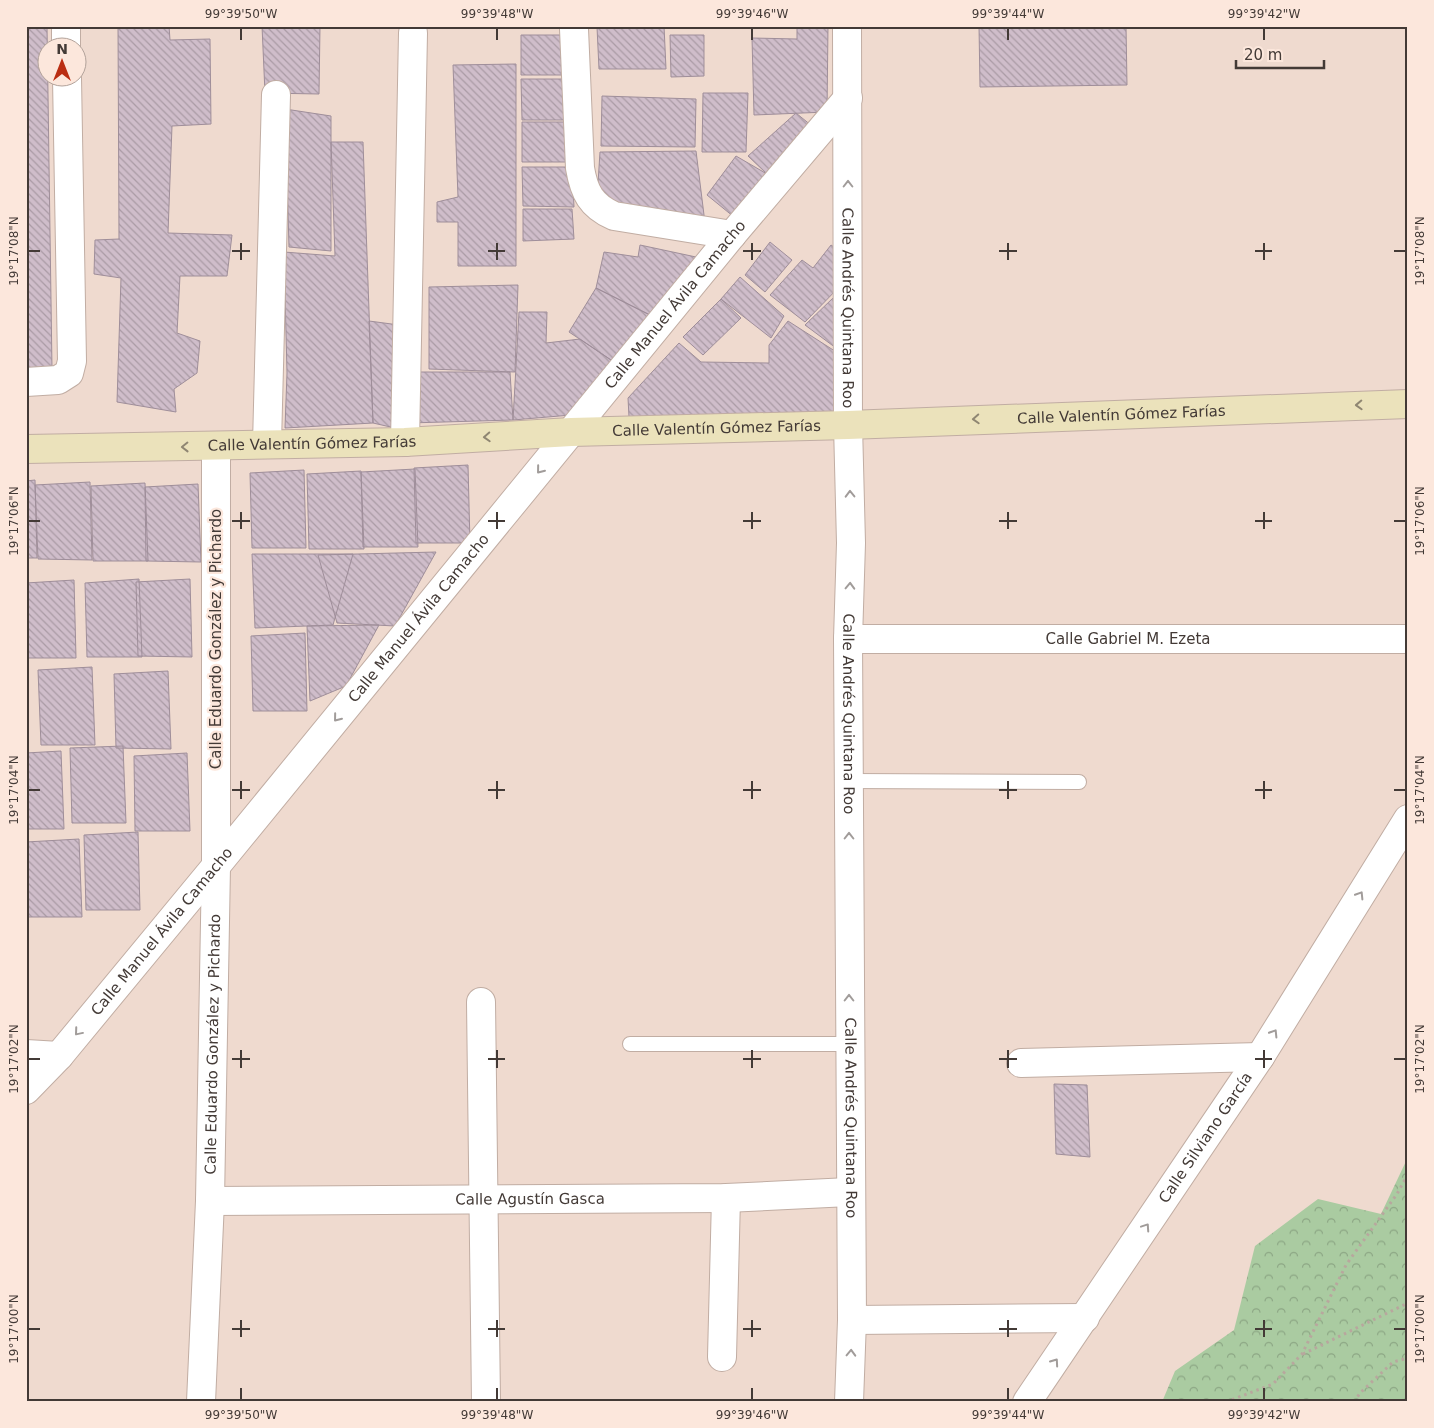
<svg xmlns="http://www.w3.org/2000/svg" width="1434" height="1428" viewBox="0 0 1434 1428" font-family="'DejaVu Sans',sans-serif">
<defs>
<pattern id="park-crowns" width="20" height="18" patternUnits="userSpaceOnUse" patternTransform="scale(1.25)"><rect width="20" height="18" fill="#aacba1"/><path d="M2 6a3 3 0 1 1 6 0M12 15a3 3 0 1 1 6 0" fill="none" stroke="#8ca684"/></pattern>
<pattern id="building-back-hatch" width="6" height="6" patternUnits="userSpaceOnUse" patternTransform="scale(1.25)"><rect width="6" height="6" fill="#cfbdca"/><path d="M-1 5l2 2M0 0l6 6M5-1l2 2" fill="none" stroke="#aa9ba5"/></pattern>
</defs>
<rect width="100%" height="100%" fill="#efdacf"/>
<path fill="url(#park-crowns)" d="M1408 1157V1402H1162L1175 1371 1234 1330 1255 1246 1318 1199 1381 1214Z"/>
<path fill="url(#building-back-hatch)" stroke="#9f8e9a" d="M26 26H47L52 369 26 371Z
M118 26H169L170 40 210 39 211 124 172 126 168 233 232 235 227 276H180L177 333 200 341 197 373 174 389 176 412 117 402 121 278 94 274 95 240 119 239Z
M262 26H320L319 94 265 93Z
M664 26 666 69H599L597 27Z
M797 26H828L827 112 754 115 752 38 797 39Z
M979 26H1126L1127 85 980 87Z
M521 35H570L572 75H521Z
M670 35H704V76L671 77Z
M516 64V266H458V222H437V202L458 197 453 65Z
M521 79H571L573 120H522Z
M703 93H748L746 152H702Z
M602 96 696 99 695 147 601 146Z
M285 109 331 116V251L289 247Z
M796 113 812 126 767 174 748 156Z
M522 122H571L573 162H522Z
M331 142H363L373 423 285 428 287 373 284 252 335 256Z
M696 151 705 223 597 199 600 152Z
M736 156 767 174 734 217 707 195Z
M522 167H572L574 207 523 206Z
M523 209H572L574 239 523 241Z
M770 242 792 260 765 292 745 275Z
M640 245 696 257 652 316 596 288 604 252 638 257Z
M831 245 840 251 843 283 805 322 770 295 802 260 813 268Z
M740 277 784 316 771 338 721 299Z
M518 285 515 372 429 369V287Z
M596 288 650 315 614 362 569 332Z
M833 298 844 308V354L805 325Z
M721 299 741 318 703 355 683 337Z
M519 312H547L546 343 580 339 614 362 571 415 513 420Z
M369 321 399 325 395 428 373 423Z
M788 321 841 355V413L629 417 628 398 679 343 701 362 769 363V345Z
M410 372H510L513 420 409 423Z
M468 465 470 543H416L414 468Z
M415 469 418 547H363L361 472Z
M304 470 306 548H252L250 473Z
M361 471 364 549H309L307 474Z
M35 480 37 558H26V481Z
M90 482 92 560 38 559 35 485Z
M145 483 148 561H93L91 486Z
M198 484 201 562 146 561 145 487Z
M436 552 395 626 337 623 318 555Z
M252 554H353L333 625 255 628Z
M139 579 142 657H87L85 583Z
M190 579 192 657 138 656 136 582Z
M74 580 76 658H26V583Z
M379 625 346 686 310 701 307 626Z
M305 633 307 711H253L251 636Z
M92 667 95 745H41L38 670Z
M168 671 171 749 116 748 114 674Z
M123 746 126 823H72L70 748Z
M61 751 64 829H26V753Z
M187 753 190 831H135L134 756Z
M138 832 140 910H86L84 835Z
M79 839 82 917H27L26 842Z
M1054 1084 1087 1085 1090 1157 1056 1154Z"/>
<g fill="none" stroke-linecap="round" stroke-linejoin="round">
<g stroke="#c1ada3" stroke-width="16">
<path id="lane" d="M849 781 1079 782
M630 1044H849"/>
</g>
<g stroke="#c1ada3" stroke-width="30">
<g id="street">
<path d="M66 26V48"/>
<path id="s1" d="M847 26 848 425 851 543 848 639 852 1320 849 1402"/>
<path d="M574 29 580 168C584 192 591 206 614 216L732 235"/>
<path d="M26 382 58 380 69 373 72 361 67 78"/>
<path d="M405 442 413 33"/>
<path d="M267 444 276 95"/>
<path id="s2" d="M848 639H1408"/>
<path d="M481 1002 486 1402"/>
<path d="M26 1054 59 1056"/>
<path d="M1021 1063 1260 1057"/>
<path id="s3" d="M26 1090 59 1056 216 866 732 235 848 98"/>
<path id="s4" d="M210 1201 726 1198 849 1192"/>
<path d="M852 1320 1085 1318"/>
<path d="M722 1357 726 1198"/>
<path id="s5" d="M201 1402 210 1201 216 866V447"/>
<path id="s6" d="M1027 1402 1260 1057 1408 819"/>
</g>
</g>
<g stroke="#c1ada3" stroke-width="30">
<g id="secondary">
<path id="s7" d="M26 449 405 442 571 432 848 425 1408 404"/>
</g>
</g>
<path stroke="#b8a79e" stroke-width="3" stroke-dasharray="2.5 4" stroke-linecap="butt" d="M1303 1354 1408 1303
M1226 1402 1273 1384 1302 1354 1346 1265 1397 1194 1408 1174
M1354 1402 1360 1393 1393 1362 1408 1358"/>
<use href="#lane" stroke="#fff" stroke-width="14"/>
<use href="#street" stroke="#fff" stroke-width="28"/>
<use href="#secondary" stroke="#ebe2bb" stroke-width="28"/>
</g>
<defs><path id="oneway-chevron" d="M-2-3.5L2.5 0L-2 3.5" fill="none" stroke-width="1.6" stroke-linecap="round" stroke-linejoin="round" transform="scale(1.25)"/></defs>
<g stroke="#a19c9a">
<use href="#oneway-chevron" transform="translate(848 184) rotate(-90)"/>
<use href="#oneway-chevron" transform="translate(540 470) rotate(129)"/>
<use href="#oneway-chevron" transform="translate(850 494) rotate(-91)"/>
<use href="#oneway-chevron" transform="translate(850 586) rotate(-88)"/>
<use href="#oneway-chevron" transform="translate(337 718) rotate(129)"/>
<use href="#oneway-chevron" transform="translate(849 836) rotate(-90)"/>
<use href="#oneway-chevron" transform="translate(1360 895) rotate(-58)"/>
<use href="#oneway-chevron" transform="translate(849 998) rotate(-90)"/>
<use href="#oneway-chevron" transform="translate(78 1032) rotate(130)"/>
<use href="#oneway-chevron" transform="translate(1274 1033) rotate(-58)"/>
<use href="#oneway-chevron" transform="translate(1146 1227) rotate(-56)"/>
<use href="#oneway-chevron" transform="translate(851 1353) rotate(-88)"/>
<use href="#oneway-chevron" transform="translate(1055 1362) rotate(-55)"/>
</g>
<g stroke="#8f8672">
<use href="#oneway-chevron" transform="translate(1359 405) rotate(178)"/>
<use href="#oneway-chevron" transform="translate(976 419) rotate(177)"/>
<use href="#oneway-chevron" transform="translate(487 437) rotate(177)"/>
<use href="#oneway-chevron" transform="translate(185 447) rotate(179)"/>
</g>
<path fill="none" stroke="#433a36" stroke-width="2" d="M241 28V40M497 28V40M752 28V40M1008 28V40M1264 28V40M241 243V260M497 243V260M752 243V260M1008 243V260M1264 243V260M28 251H40M232 251H250M488 251H505M743 251H761M999 251H1017M1255 251H1272M1394 251H1406M241 512V529M497 512V529M752 512V529M1008 512V529M1264 512V529M28 521H40M232 521H250M488 521H505M743 521H761M999 521H1017M1255 521H1272M1394 521H1406M241 781V799M497 781V799M752 781V799M1008 781V799M1264 781V799M28 790H40M232 790H250M488 790H505M743 790H761M999 790H1017M1255 790H1272M1394 790H1406M241 1050V1068M497 1050V1068M752 1050V1068M1008 1050V1068M1264 1050V1068M28 1059H40M232 1059H250M488 1059H505M743 1059H761M999 1059H1017M1255 1059H1272M1394 1059H1406M241 1320V1337M497 1320V1337M752 1320V1337M1008 1320V1337M1264 1320V1337M28 1329H40M232 1329H250M488 1329H505M743 1329H761M999 1329H1017M1255 1329H1272M1394 1329H1406M241 1388V1400M497 1388V1400M752 1388V1400M1008 1388V1400M1264 1388V1400"/>
<g text-anchor="middle" stroke-width="4.5" stroke-linejoin="round" paint-order="stroke">
<g font-size="15" fill="#433a36" stroke="#fce7dc">
<text dy="5" stroke="none"><textPath href="#s3" startOffset="1019">Calle Manuel Ávila Camacho</textPath></text>
<text dy="5" stroke="none"><textPath href="#s1" startOffset="282">Calle Andrés Quintana Roo</textPath></text>
<text dy="5" stroke="none"><textPath href="#s7" startOffset="1096">Calle Valentín Gómez Farías</textPath></text>
<text dy="5" stroke="none"><textPath href="#s7" startOffset="691">Calle Valentín Gómez Farías</textPath></text>
<text dy="5" stroke="none"><textPath href="#s7" startOffset="286">Calle Valentín Gómez Farías</textPath></text>
<text dy="5" stroke="none"><textPath href="#s3" startOffset="614">Calle Manuel Ávila Camacho</textPath></text>
<text transform="translate(216 639) rotate(-90)" y="5">Calle Eduardo González y Pichardo</text>
<text dy="5" stroke="none"><textPath href="#s2" startOffset="280">Calle Gabriel M. Ezeta</textPath></text>
<text dy="5" stroke="none"><textPath href="#s1" startOffset="688">Calle Andrés Quintana Roo</textPath></text>
<text dy="5" stroke="none"><textPath href="#s3" startOffset="209">Calle Manuel Ávila Camacho</textPath></text>
<text dy="5" stroke="none"><textPath href="#s5" startOffset="358">Calle Eduardo González y Pichardo</textPath></text>
<text dy="5" stroke="none"><textPath href="#s1" startOffset="1092">Calle Andrés Quintana Roo</textPath></text>
<text dy="5" stroke="none"><textPath href="#s6" startOffset="319">Calle Silviano García</textPath></text>
<text dy="5" stroke="none"><textPath href="#s4" startOffset="320">Calle Agustín Gasca</textPath></text>
</g>
</g>
<rect width="1434" height="1428" fill="none" stroke="#fce7dc" stroke-width="55"/>
<g transform="translate(62 62)"><circle r="24" fill="#fce7dc" stroke="#b2a29a"/>
<path d="M0-4L9 19L0 12L-9 19Z" fill="#ba2e13"/>
<text y="-8" font-size="14" font-weight="bold" text-anchor="middle" fill="#433a36">N</text>
</g>
<path d="M1236 60v8h88v-8" fill="none" stroke="#433a36" stroke-width="2.5"/>
<text x="1244" y="60" font-size="15" fill="#433a36" stroke="#fce7dc" stroke-width="4" paint-order="stroke">20 m</text>
<rect x="28" y="28" width="1378" height="1372" fill="none" stroke="#433a36" stroke-width="2"/>
<g font-size="12" text-anchor="middle" fill="#433a36">
<text x="241" y="18">99°39'50"W</text>
<text x="497" y="18">99°39'48"W</text>
<text x="752" y="18">99°39'46"W</text>
<text x="1008" y="18">99°39'44"W</text>
<text x="1264" y="18">99°39'42"W</text>
<text transform="translate(14 251) rotate(-90)" y="4">19°17'08"N</text>
<text transform="translate(1420 251) rotate(-90)" y="4">19°17'08"N</text>
<text transform="translate(14 521) rotate(-90)" y="4">19°17'06"N</text>
<text transform="translate(1420 521) rotate(-90)" y="4">19°17'06"N</text>
<text transform="translate(14 790) rotate(-90)" y="4">19°17'04"N</text>
<text transform="translate(1420 790) rotate(-90)" y="4">19°17'04"N</text>
<text transform="translate(14 1059) rotate(-90)" y="4">19°17'02"N</text>
<text transform="translate(1420 1059) rotate(-90)" y="4">19°17'02"N</text>
<text transform="translate(14 1329) rotate(-90)" y="4">19°17'00"N</text>
<text transform="translate(1420 1329) rotate(-90)" y="4">19°17'00"N</text>
<text x="241" y="1419">99°39'50"W</text>
<text x="497" y="1419">99°39'48"W</text>
<text x="752" y="1419">99°39'46"W</text>
<text x="1008" y="1419">99°39'44"W</text>
<text x="1264" y="1419">99°39'42"W</text>
</g>
</svg>
